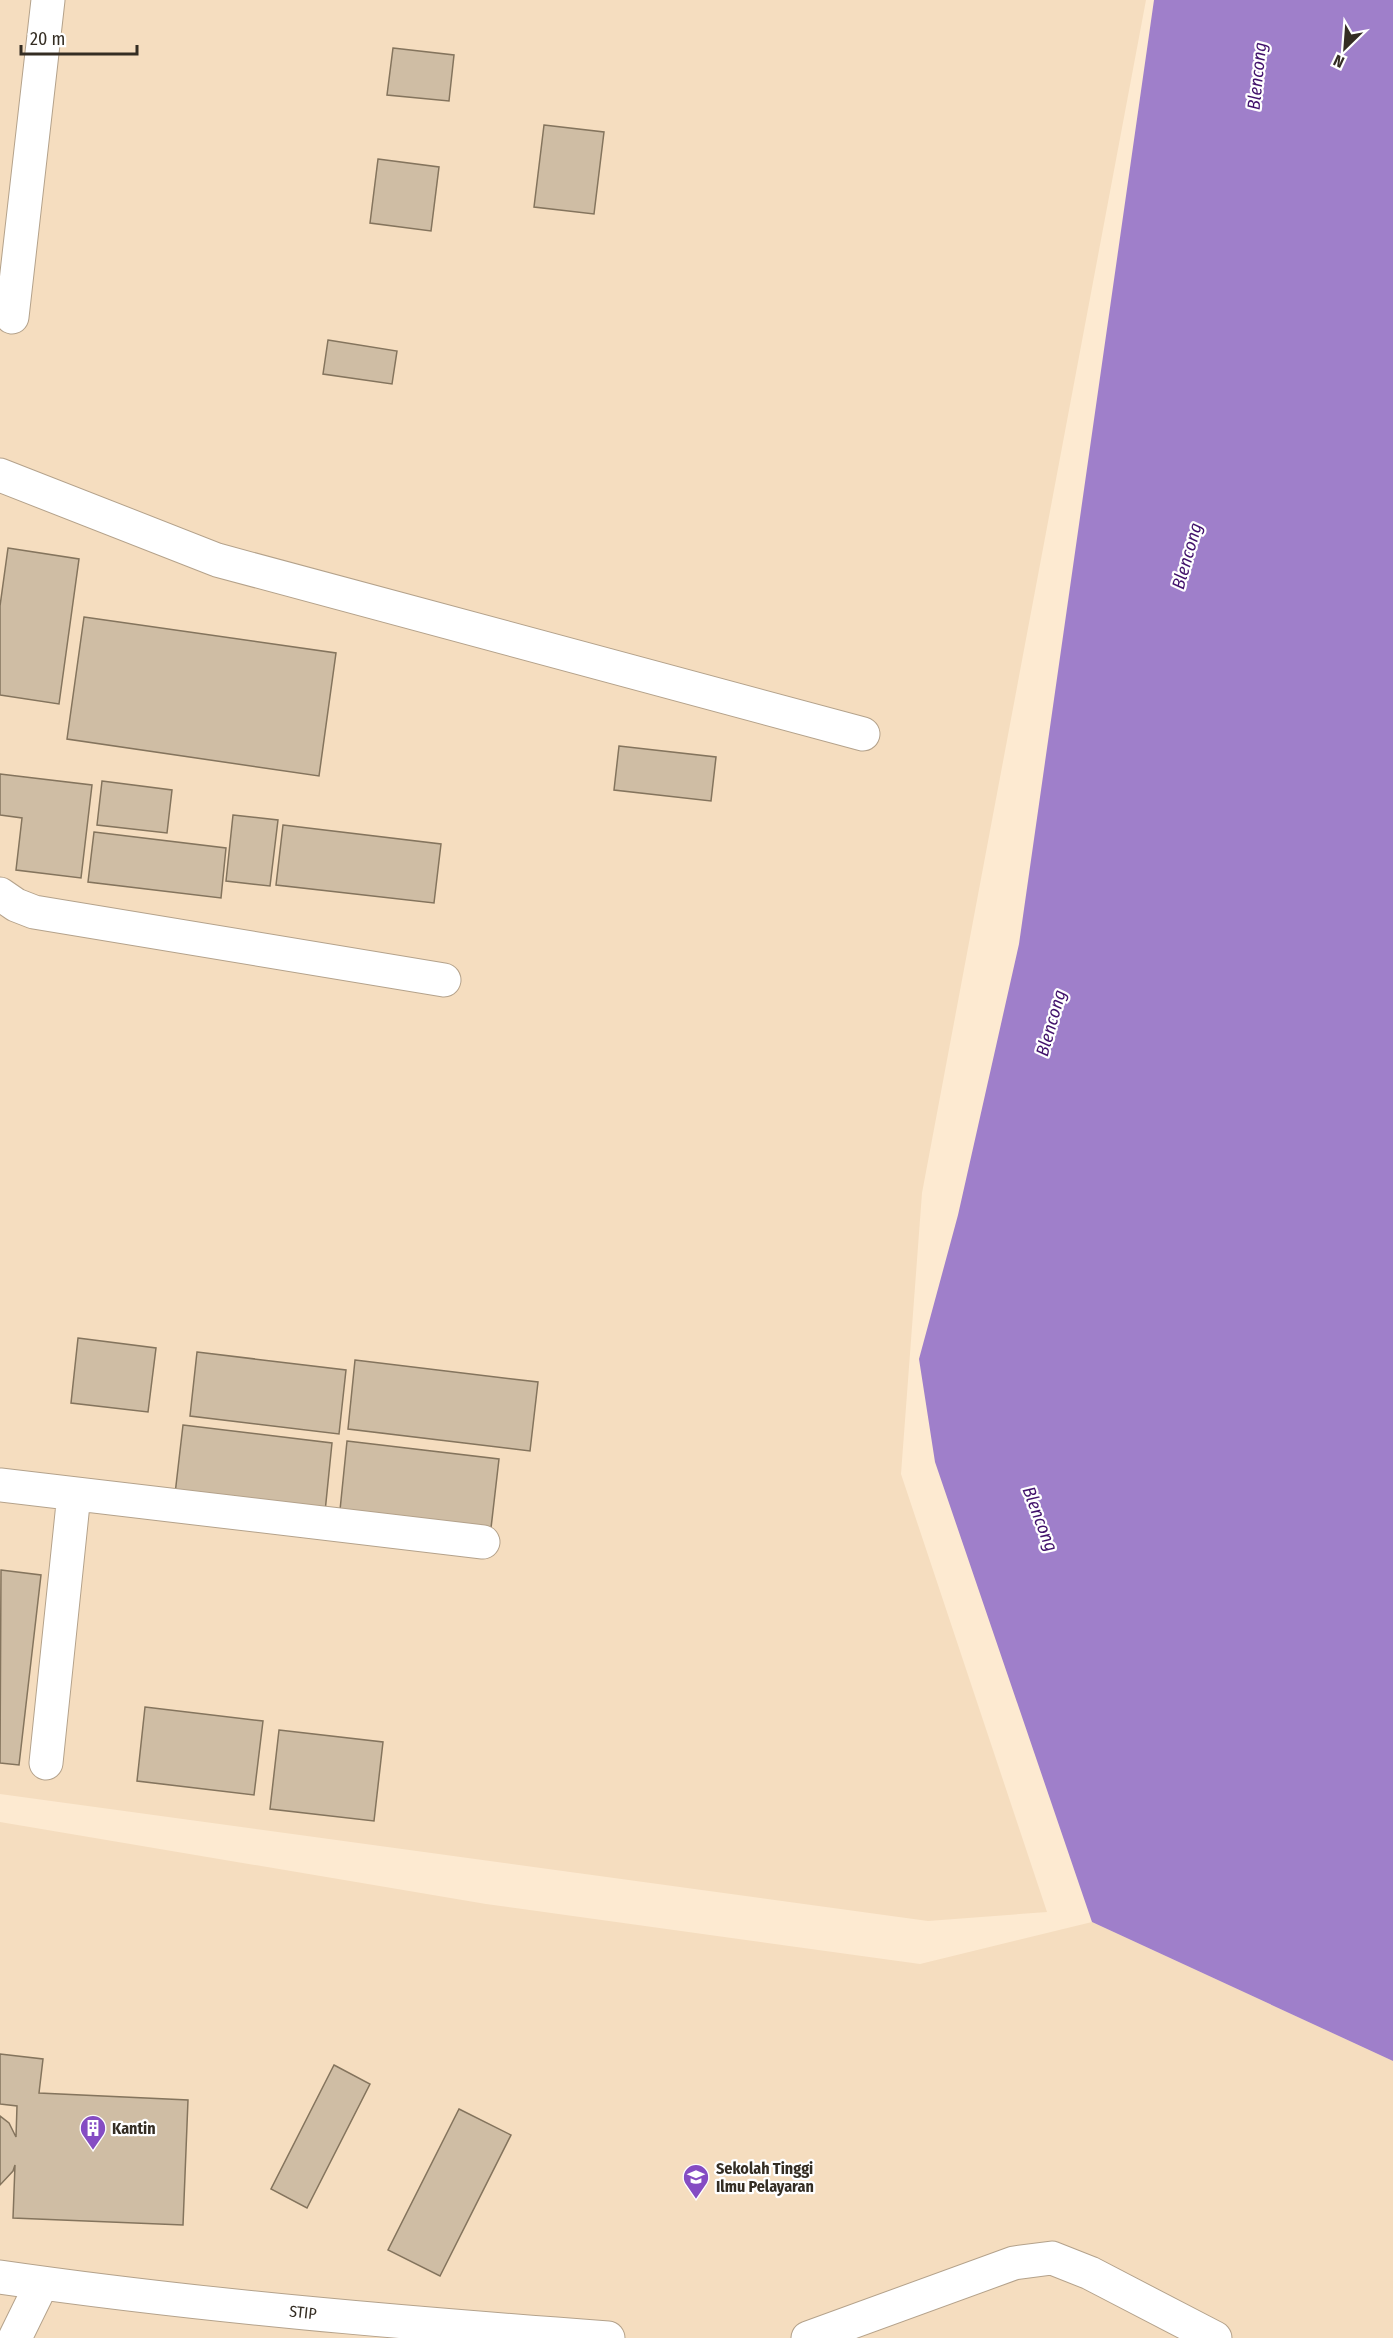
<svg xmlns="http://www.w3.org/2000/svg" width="1393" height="2338" viewBox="0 0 1393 2338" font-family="'Fira Sans Condensed',sans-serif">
<rect width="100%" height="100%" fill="#fdead1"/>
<path fill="#f5ddbf" d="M0 0H1146L922 1193 901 1474 1047 1912 928 1921 0 1794Z
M0 1822 486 1904 920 1964 1092 1922 1393 2061V2338H0Z"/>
<path fill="#9f7fca" d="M1154 0H1393V2061L1092 1922 935 1462 919 1359 958 1215 1019 944Z"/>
<path fill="#cfbda4" stroke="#84745d" stroke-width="1.5" d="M393 48 454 55 449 101 387 95Z
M544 125 604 132 594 214 534 207Z
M378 159 439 167 431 231 370 223Z
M328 340 397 351 392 384 323 374Z
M8 548 79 559 59 704 0 695V606Z
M84 617 336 653 319 776 67 739Z
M619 746 716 757 711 801 614 790Z
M0 774 92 785 81 878 16 870 22 818 0 815Z
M102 781 172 790 167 833 97 825Z
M233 815 278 820 270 886 226 881Z
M283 825 441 844 434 903 276 885Z
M94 832 226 848 221 898 88 882Z
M78 1338 156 1348 148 1412 71 1403Z
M197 1352 346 1370 339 1434 190 1416Z
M355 1360 538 1382 530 1451 348 1429Z
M183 1425 332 1443 325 1512 175 1494Z
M347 1441 499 1459 491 1528 340 1510Z
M1 1570 41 1575 19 1765 0 1763Z
M145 1707 263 1721 254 1795 137 1781Z
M279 1730 383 1742 374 1821 270 1809Z
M0 2054 43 2059 39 2093 188 2100 183 2225 13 2218 15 2165 13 2171 0 2185V2116L9 2123 16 2137 17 2106 0 2104Z
M334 2065 370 2084 307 2208 271 2189Z
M459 2109 511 2135 440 2276 388 2250Z"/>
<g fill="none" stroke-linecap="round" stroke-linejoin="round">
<g stroke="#b4a28b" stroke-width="35">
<path id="minor" d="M12 317 48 0
M0 475 217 560 863 734
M0 894 16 905 34 912 444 980
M0 1485 483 1542
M46 1763 74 1494
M0 2277C201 2306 405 2323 608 2338
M15 2338 42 2283
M808 2338 1014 2263 1052 2258 1090 2273 1215 2338"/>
</g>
<use href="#minor" stroke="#fff" stroke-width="33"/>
</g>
<defs>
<g id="building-pin" transform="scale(1.35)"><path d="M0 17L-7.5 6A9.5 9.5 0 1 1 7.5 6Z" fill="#854cc3" stroke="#fff"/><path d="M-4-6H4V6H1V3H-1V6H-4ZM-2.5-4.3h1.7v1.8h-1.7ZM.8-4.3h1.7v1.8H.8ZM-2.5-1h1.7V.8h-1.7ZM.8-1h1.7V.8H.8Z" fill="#fff"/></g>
<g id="university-pin" transform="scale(1.35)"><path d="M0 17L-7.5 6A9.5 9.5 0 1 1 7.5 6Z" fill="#854cc3" stroke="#fff"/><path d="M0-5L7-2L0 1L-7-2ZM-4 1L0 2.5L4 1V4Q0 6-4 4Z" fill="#fff"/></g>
</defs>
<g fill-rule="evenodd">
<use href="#building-pin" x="93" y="2128"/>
<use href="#university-pin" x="696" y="2177"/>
</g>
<g text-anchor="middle" stroke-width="4.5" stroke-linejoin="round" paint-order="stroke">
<g font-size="16" font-weight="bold" fill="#342d23" stroke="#fff" text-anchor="start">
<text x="112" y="2134">Kantin</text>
<text x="716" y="2174">Sekolah Tinggi<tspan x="716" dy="18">Ilmu Pelayaran</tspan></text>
</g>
<g font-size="16" fill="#342d23" stroke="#fff">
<text transform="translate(303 2312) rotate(6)" y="6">STIP</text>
</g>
<g font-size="18" font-style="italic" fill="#41116b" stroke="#fff">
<text transform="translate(1257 76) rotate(-84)" y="6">Blencong</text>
<text transform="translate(1187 556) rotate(-74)" y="6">Blencong</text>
<text transform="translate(1051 1023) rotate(-74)" y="6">Blencong</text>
<text transform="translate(1040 1519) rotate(69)" y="6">Blencong</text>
</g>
</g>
<g transform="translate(1345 48) rotate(205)" stroke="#ffffff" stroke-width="4.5" paint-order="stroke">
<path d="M0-4.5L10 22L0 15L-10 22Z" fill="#342d23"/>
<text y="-9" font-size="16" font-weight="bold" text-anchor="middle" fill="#342d23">N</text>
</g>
<path d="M21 45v9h116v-9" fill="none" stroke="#342d23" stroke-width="3"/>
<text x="30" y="45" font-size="18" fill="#342d23" stroke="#ffffff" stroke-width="4.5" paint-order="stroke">20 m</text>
</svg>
